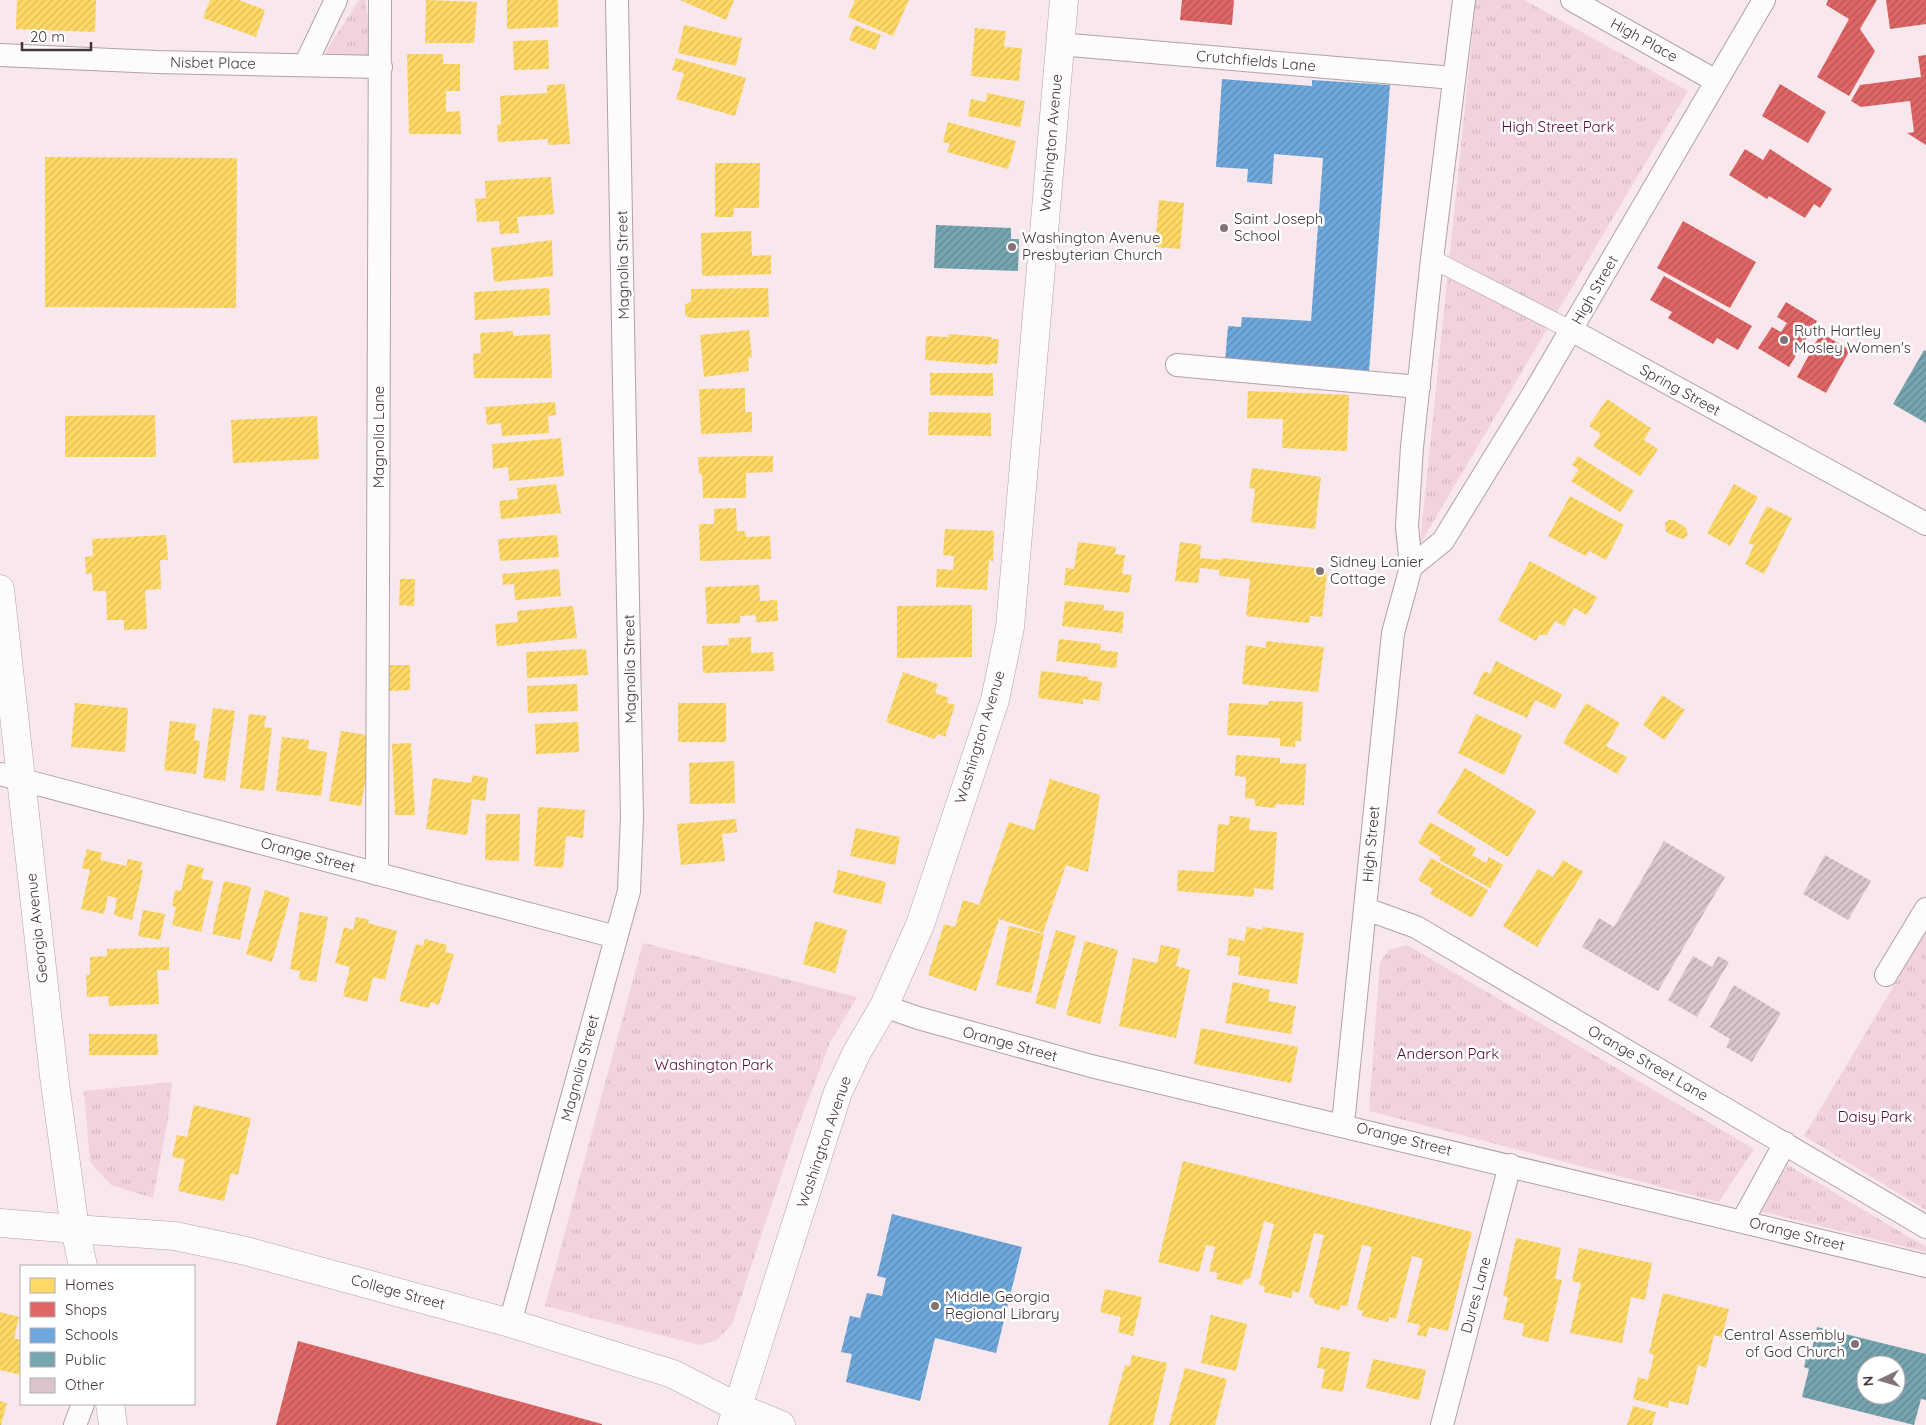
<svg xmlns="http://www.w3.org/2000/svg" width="1926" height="1425" viewBox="0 0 1926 1425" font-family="Quicksand,sans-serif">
<defs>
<pattern id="grass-tufts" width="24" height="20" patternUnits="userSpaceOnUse" patternTransform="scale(1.25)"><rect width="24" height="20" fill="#f2d2de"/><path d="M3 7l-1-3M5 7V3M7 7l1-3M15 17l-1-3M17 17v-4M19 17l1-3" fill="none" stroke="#d1b5bf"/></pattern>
<pattern id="homes-hatch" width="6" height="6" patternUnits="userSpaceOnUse" patternTransform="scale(1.25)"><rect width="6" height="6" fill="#ffd966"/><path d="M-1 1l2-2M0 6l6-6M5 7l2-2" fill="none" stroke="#dcbb59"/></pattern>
<pattern id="shops-hatch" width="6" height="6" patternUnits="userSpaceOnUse" patternTransform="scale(1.25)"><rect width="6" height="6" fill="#e06666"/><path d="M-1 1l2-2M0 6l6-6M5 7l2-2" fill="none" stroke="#b75555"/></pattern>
<pattern id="schools-hatch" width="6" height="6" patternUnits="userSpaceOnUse" patternTransform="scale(1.25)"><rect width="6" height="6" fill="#6fa8dc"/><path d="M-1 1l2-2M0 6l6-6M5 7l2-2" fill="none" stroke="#5d8ab4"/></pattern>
<pattern id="public-hatch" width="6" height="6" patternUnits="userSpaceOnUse" patternTransform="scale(1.25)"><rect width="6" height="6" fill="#76a5af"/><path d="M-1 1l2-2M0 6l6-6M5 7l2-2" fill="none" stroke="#628790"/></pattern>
<pattern id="building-hatch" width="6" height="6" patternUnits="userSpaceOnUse" patternTransform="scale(1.25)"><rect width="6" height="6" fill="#dac5ce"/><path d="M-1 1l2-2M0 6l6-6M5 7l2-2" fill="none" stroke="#b2a1a8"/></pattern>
</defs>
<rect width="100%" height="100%" fill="#f8e7ed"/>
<path fill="url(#grass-tufts)" d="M359 0H365L375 63 319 62Z
M1476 0H1524L1688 91 1420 544Z
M1926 932V1210L1804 1136Z
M643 943 857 997 830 1043 796 1131 732 1324 717 1340 700 1345 545 1306Z
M1407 945 1754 1149 1719 1202 1369 1111 1380 962 1389 950Z
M172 1082 168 1119 153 1198 111 1185 90 1162 84 1091Z
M1788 1165 1926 1247V1252L1760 1211Z"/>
<path fill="url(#homes-hatch)" d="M17 0H96L95 32 16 29Z
M210 0H239L265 10 256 37 203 18Z
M426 0 477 2 474 43H425Z
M507 0H558V27L507 29Z
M680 0H734L726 20Z
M855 0H909L893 36 848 17Z
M684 25 742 38 736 66 678 53Z
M855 25 881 35 875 50 849 40Z
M975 28 1006 31 1004 47 1022 48 1019 81 971 76Z
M548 40 549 69 514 70 513 41Z
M407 54H443V64H460V91H446V112L460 111 461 134H409Z
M676 58 746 78 735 116 676 99 684 73 672 70Z
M565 84 570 144 548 145V139L498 142 497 125 501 124 500 96 547 93V85Z
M987 93 1025 101 1020 127 968 116 971 99 986 102Z
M948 122 1016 141 1008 169 947 152 950 144 943 142Z
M45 157 237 158 236 308 45 307Z
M715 163H760L759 208H734L733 217H715Z
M551 177 554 214 517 217 519 233 500 234 499 221 477 222 475 199 486 198 485 181Z
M1159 200 1184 203 1180 249 1155 247Z
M751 231 752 256 771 255V274L702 276 701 233Z
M552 240 553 276 494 282 491 248Z
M549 288 550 315 475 320 474 292Z
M768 288 769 317 691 318 685 315V305L691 301V289Z
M749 330 752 357 748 358 749 371 704 377 700 335Z
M513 331V336L550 334 552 378H474L473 354 481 353 480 333Z
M949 334 992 337V339H999L997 364 991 363V365L925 360 926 336 948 337Z
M930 373H993V396L930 395Z
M745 388V412H752V432L701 434 699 389Z
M1248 391 1349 395 1347 451 1282 448 1283 419 1247 418Z
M1607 399 1651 428 1644 440 1658 449 1640 476 1593 446 1601 434 1589 426Z
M555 402 556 415 548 416 549 433 502 436 501 423 487 425 485 407Z
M929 412 991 413V436L928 435Z
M155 415 156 457H65V416Z
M317 416 319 459 233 463 231 420Z
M561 438 564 476 509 481 508 467 493 469 492 444Z
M773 456V472L746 473V498H703L702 474H699L698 457Z
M1578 456 1634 491 1620 512 1571 481 1579 469 1572 465Z
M1252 468 1321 477 1315 529 1251 522 1255 489 1249 488Z
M556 484 561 513 501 519 499 501 518 499 517 488Z
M1734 484 1758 497 1730 546 1707 533Z
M1570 496 1624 525 1606 560 1589 551 1586 556 1548 536Z
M1767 506 1792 518 1764 574 1745 564 1754 545 1748 543Z
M736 508 737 531H745L746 537 770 536 771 559 700 561 699 524H714V509Z
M1669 520H1674L1686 528 1688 535 1683 539 1679 538 1666 532 1665 523Z
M945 529 994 531 993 561 989 560 987 590 936 587 937 569 953 570 954 556 943 555Z
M166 535 168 560H160L161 589 145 590 147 629 124 630V620H107L106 591H93L92 573 86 574 85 557 93 556 92 539Z
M557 535 559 557 500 561 498 539Z
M1078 542 1116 547 1115 554 1125 555 1122 574 1132 575 1129 593 1064 585 1066 568 1074 569Z
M1180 542 1201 545 1200 558 1221 560 1222 558 1315 568V571L1327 573 1322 617 1310 616 1309 623 1246 616 1250 579 1219 576 1220 570 1200 568 1198 583 1175 581Z
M1530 561 1597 597 1587 615 1574 608 1564 626 1555 621 1547 635H1539L1536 641 1498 620Z
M559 569 561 596 515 600 514 584 503 585 502 574Z
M400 579H415L414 606 399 605Z
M759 585 760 601 777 600 778 621 756 622V615L740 616V623L707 624 705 587Z
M1065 601 1104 605 1103 610 1124 612 1122 633 1062 626Z
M972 605V657L897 658V606Z
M573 606 577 638 497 646 495 624 518 622 517 611Z
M751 637V653L773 652 774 671 703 673 702 646 729 645 728 638Z
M1059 639 1101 644 1100 650 1118 652 1116 668 1056 661Z
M1266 641 1324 647 1318 692 1242 684 1246 645 1266 648Z
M586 649 588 675 527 678 526 652Z
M1496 661 1562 694 1555 709 1535 700 1527 718 1473 694 1484 671 1490 674Z
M388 665H410V690L389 691Z
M1041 671 1089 677 1088 680 1102 682 1099 701 1083 699V704L1038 698Z
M903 672 938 684 935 693 949 698 947 703 955 705 945 737 938 734 934 739 886 722Z
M577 684 578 711 528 713 527 686Z
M1662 695 1685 710 1664 740 1643 725Z
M1269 701 1303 702 1301 741H1295V747L1280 746V738L1227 735 1229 703 1268 705Z
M75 703 128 708 125 752 71 747Z
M678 703H726V742H678Z
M1586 703 1620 723 1606 746 1627 757 1617 774 1563 743Z
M213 708 235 711 225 781 203 778Z
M249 714 266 716 264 727 272 728 264 791 240 788Z
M1476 714 1522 735 1504 775 1458 753Z
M170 721 196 724 194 740 200 741 196 774 164 770Z
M578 722 579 752 536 754 535 724Z
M341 731 373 736 361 806 329 801Z
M282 737 309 740 308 749 327 752 321 796 276 791Z
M411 743 415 815H395L392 744Z
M1236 755 1280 758V763L1306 764 1304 805 1276 804 1275 808 1255 806V799L1245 798 1246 777 1235 776Z
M734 761 735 803 690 804 689 763Z
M1465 768 1536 811 1508 857 1437 813Z
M473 775 488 778 485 801 472 799 467 835 426 829 433 778 471 783Z
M1050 779 1100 795 1088 872 1066 865 1043 933 999 919 976 991 928 975 944 924 955 927 963 900 979 905 1009 822 1034 830Z
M538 807 585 810 583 838 566 836 563 868 534 866Z
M486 814H520L519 861 485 860Z
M1230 816 1250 818 1249 830 1277 832 1273 890 1254 888V897L1177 891 1178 870 1214 872 1218 824 1229 825Z
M736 819 737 832 722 834 725 861 681 865 677 824Z
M1430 822 1476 848 1472 855 1486 863 1489 857 1503 865 1490 888 1439 860 1441 857 1418 843Z
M856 828 900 837 895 865 850 856Z
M87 849 102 853 100 860 126 866 128 859 142 862 140 870H143L132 920 114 915 117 898 108 896 104 914 81 909 90 870 82 868Z
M1431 858 1488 890 1472 918 1430 894 1433 889 1418 880Z
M1563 860 1583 872 1537 947 1503 926 1538 869 1553 877Z
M187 864 204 868 201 879 213 881 201 932 172 925 176 907 172 906 175 890 181 891Z
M838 870 886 882 881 904 833 893Z
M224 881 251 887 240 940 212 934Z
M265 890 290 898 272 962 246 954Z
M143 910 165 914 160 940 138 936Z
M300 912 328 917 316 982 299 979 300 971 290 969Z
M356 917 369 920 368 923 397 931 385 980 373 977 367 1002 343 996 350 967 335 963 344 927 353 930Z
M815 921 847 930 835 973 803 964Z
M1009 926 1044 934 1031 993 996 985Z
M1247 927 1262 930 1263 927 1304 933 1297 984 1238 975 1240 957 1227 955 1229 938 1244 941Z
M1056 930 1076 936 1055 1009 1035 1003Z
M425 939 447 945 445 952 454 954 439 1005 431 1002 429 1008 399 1001 416 944 423 946Z
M1085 941 1118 950 1100 1024 1066 1015Z
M1161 945 1180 949 1176 966 1190 970 1176 1038 1119 1026 1133 958 1157 963Z
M169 947V970H157L159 1004 109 1006 108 996 87 997 86 975H90V957L107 956V949Z
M1233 982 1270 990 1268 1001 1296 1006 1291 1034 1225 1023Z
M1201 1028 1298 1047 1291 1083 1194 1064Z
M89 1034H157L158 1055H89Z
M194 1105 251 1118 238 1175 231 1173 224 1201 178 1191 185 1159 172 1157 177 1135 187 1137Z
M1183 1161 1472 1232 1448 1331 1429 1327 1426 1337 1417 1335 1420 1325 1407 1322 1423 1259 1412 1256 1396 1319 1389 1317 1388 1322 1362 1316 1363 1311 1357 1309 1372 1247 1362 1245 1347 1306 1341 1305 1339 1310 1315 1304 1313 1298 1309 1297 1324 1235 1314 1233 1299 1293 1293 1291 1291 1298 1264 1292 1265 1286 1259 1285 1274 1224 1264 1221 1250 1278 1244 1280 1242 1285 1216 1279 1218 1273 1209 1271 1215 1247 1206 1245 1199 1272 1158 1262Z
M1516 1238 1561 1248 1555 1279 1562 1280 1548 1342 1522 1336 1524 1324 1503 1319 1508 1297 1503 1296Z
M1579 1248 1652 1263 1645 1300 1631 1297 1622 1343 1570 1333 1581 1283 1572 1281Z
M1105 1289 1142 1297 1133 1336 1118 1332 1121 1317 1100 1312Z
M1663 1293 1729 1309 1722 1337 1714 1335 1706 1368 1698 1365 1688 1405 1669 1401 1668 1408 1633 1399 1638 1377 1648 1380 1654 1355 1649 1353Z
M0 1312 19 1317 14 1338 21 1340V1375L0 1370Z
M1211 1315 1247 1324 1236 1371 1201 1363Z
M1321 1347 1350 1352 1343 1392 1321 1388 1325 1369 1317 1368Z
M1132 1355 1167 1363 1153 1425H1108L1125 1365 1130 1366Z
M1373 1359 1426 1370 1419 1400 1366 1388Z
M1185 1368 1227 1379 1215 1425H1169Z
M0 1401 7 1403 1 1425H0Z
M1633 1406 1656 1412 1652 1425H1627Z"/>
<path fill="url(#shops-hatch)" d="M1182 0H1234L1232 25 1180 20Z
M1828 0H1877L1860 29 1875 51 1849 96 1817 77 1849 19 1826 5Z
M1886 0H1926V24L1890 29Z
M1926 55V145L1907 133 1914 132 1910 101 1861 107 1851 101 1860 85 1921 77 1918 56Z
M1780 84 1826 112 1808 143 1762 116Z
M1745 149 1763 160 1770 149 1832 189 1820 208 1814 204 1805 218 1769 196 1767 199 1729 175Z
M1683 221 1756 262 1730 308 1657 268Z
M1664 276 1752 326 1738 350 1717 338 1713 344 1668 318 1672 312 1650 300Z
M1786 302 1817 321 1789 367 1758 348 1772 327 1781 332 1787 323 1777 317Z
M1821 333 1850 350 1826 393 1797 377Z
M298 1341 602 1424V1425H276Z"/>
<path fill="url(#schools-hatch)" d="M1222 79 1312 86V80L1390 85 1369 372 1225 362 1228 326 1241 327 1242 317 1311 321 1323 158 1274 154 1272 184 1247 182 1248 169 1216 167Z
M892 1214 1022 1247 996 1353 935 1338 920 1401 846 1382 852 1354 841 1352 850 1316 860 1318 867 1293 882 1296 886 1278 877 1276Z"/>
<path fill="url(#public-hatch)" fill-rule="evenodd" d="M936 225 1011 228V239H1019L1018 271 934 268Z
M1924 350 1926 351V423L1893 404Z
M1817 1327 1926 1354V1400L1921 1399 1914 1425 1802 1397 1809 1369 1804 1367 1808 1350H1812ZM1866 1365H1896V1395H1866Z"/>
<path fill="url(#building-hatch)" d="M1664 841 1725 877 1658 991 1582 947 1599 918 1614 927Z
M1825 855 1871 881 1848 920 1803 894Z
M1693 956 1712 967 1718 956 1729 962 1697 1017 1668 1000Z
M1734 985 1781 1013 1752 1062 1726 1047 1730 1039 1710 1027Z"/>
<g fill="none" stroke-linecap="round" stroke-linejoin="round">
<g stroke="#b0a2a7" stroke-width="19">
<path id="pedestrian" d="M1432 259 1571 330"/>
</g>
<g stroke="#b0a2a7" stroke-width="24">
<path id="minor" d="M1572 0 1716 81
M1059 44 1453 78
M0 55 157 62 381 67
M305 65 336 0
M1571 330 1926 524
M1177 365 1419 387
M1411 567 1443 541 1534 393 1764 0
M0 774 616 937
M377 874 380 0
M1366 909 1416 927 1926 1227
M1886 975 1926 909
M884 1006 918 1018 1091 1066 1926 1266
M1343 1124 1393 633 1411 567 1407 526 1412 447 1432 259 1464 0
M1743 1220 1785 1143
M510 1323 629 891 632 817 617 0
M75 1425 83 1404
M1442 1425 1510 1165"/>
</g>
<g stroke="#b0a2a7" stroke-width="29">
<path id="tertiary" d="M0 1223 75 1229
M732 1425 838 1092 857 1052 884 1006 920 925 995 700 1010 627 1064 0"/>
</g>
<g stroke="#b0a2a7" stroke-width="29">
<path id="primary" d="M0 589 54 1076 75 1229 83 1266
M75 1229 175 1236 246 1251 510 1323 673 1374 737 1407 781 1425
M110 1404 113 1425"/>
</g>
<use href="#pedestrian" stroke="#fefbfc" stroke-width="18"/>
<use href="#minor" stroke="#fefbfc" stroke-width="22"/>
<use href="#tertiary" stroke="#fefbfc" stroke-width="28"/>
<use href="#primary" stroke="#fefbfc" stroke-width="28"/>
</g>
<g fill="#837379" stroke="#fff" stroke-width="2">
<circle cx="1224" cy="228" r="5"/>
<circle cx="1012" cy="247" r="5"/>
<circle cx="1784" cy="340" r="5"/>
<circle cx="1320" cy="571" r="5"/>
<circle cx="935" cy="1306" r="5"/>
<circle cx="1855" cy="1344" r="5"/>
</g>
<g text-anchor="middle" stroke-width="5" stroke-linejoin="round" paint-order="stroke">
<g font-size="15" fill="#44353b" stroke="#fff">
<text transform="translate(1644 40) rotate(29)" y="5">High Place</text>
<text transform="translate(1256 61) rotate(5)" y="5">Crutchfields Lane</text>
<text transform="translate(213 63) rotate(1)" y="5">Nisbet Place</text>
<text transform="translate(1051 143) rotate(-85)" y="5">Washington Avenue</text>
<text transform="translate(623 265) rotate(-91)" y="5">Magnolia Street</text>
<text transform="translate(1595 290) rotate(-60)" y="5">High Street</text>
<text transform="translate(1680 390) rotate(29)" y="5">Spring Street</text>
<text transform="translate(379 437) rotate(-90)" y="5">Magnolia Lane</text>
<text transform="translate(630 669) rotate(-91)" y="5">Magnolia Street</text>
<text transform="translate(980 737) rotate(-73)" y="5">Washington Avenue</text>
<text transform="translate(1371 844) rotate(-85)" y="5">High Street</text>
<text transform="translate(308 855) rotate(15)" y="5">Orange Street</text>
<text transform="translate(37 928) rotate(-96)" y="5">Georgia Avenue</text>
<text transform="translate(1010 1044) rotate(15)" y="5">Orange Street</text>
<text transform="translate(1648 1063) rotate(30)" y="5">Orange Street Lane</text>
<text transform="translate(580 1068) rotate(-75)" y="5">Magnolia Street</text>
<text transform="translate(1404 1139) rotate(14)" y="5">Orange Street</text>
<text transform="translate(824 1142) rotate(-71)" y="5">Washington Avenue</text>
<text transform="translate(1797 1234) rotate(14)" y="5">Orange Street</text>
<text transform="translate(398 1292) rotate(15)" y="5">College Street</text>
<text transform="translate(1476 1295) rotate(-75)" y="5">Dures Lane</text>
</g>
<g font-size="15" fill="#580734" stroke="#fff">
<text x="1558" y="132">High Street Park</text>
<text x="1448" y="1059">Anderson Park</text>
<text x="714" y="1070">Washington Park</text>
<text x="1875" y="1122">Daisy Park</text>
</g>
<g font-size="15" fill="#44353b" stroke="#fff" text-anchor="start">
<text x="1234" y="224">Saint Joseph<tspan x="1234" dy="17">School</tspan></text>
<text x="1022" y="243">Washington Avenue<tspan x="1022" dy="17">Presbyterian Church</tspan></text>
<text x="1794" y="336">Ruth Hartley<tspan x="1794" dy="17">Mosley Women's</tspan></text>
<text x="1330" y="567">Sidney Lanier<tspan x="1330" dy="17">Cottage</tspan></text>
<text x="945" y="1302">Middle Georgia<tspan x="945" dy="17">Regional Library</tspan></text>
<text x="1845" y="1340" text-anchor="end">Central Assembly<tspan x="1845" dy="17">of God Church</tspan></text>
</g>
</g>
<rect x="20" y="1265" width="175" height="140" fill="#ffffff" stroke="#b4aeb1"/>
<rect x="30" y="1278" width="25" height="15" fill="#ffd966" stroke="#b4aeb1"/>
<text x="65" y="1290" font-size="15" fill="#44353b">Homes</text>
<rect x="30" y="1302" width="25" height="15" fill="#e06666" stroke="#b4aeb1"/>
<text x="65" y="1315" font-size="15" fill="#44353b">Shops</text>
<rect x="30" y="1328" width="25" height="15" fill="#6fa8dc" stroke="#b4aeb1"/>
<text x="65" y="1340" font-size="15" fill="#44353b">Schools</text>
<rect x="30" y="1352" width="25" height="15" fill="#76a5af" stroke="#b4aeb1"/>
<text x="65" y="1365" font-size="15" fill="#44353b">Public</text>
<rect x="30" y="1378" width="25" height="15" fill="#dac5ce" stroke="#b4aeb1"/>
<text x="65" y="1390" font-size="15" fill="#44353b">Other</text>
<g transform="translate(1881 1380) rotate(265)"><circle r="24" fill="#ffffff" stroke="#b4aeb1"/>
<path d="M0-4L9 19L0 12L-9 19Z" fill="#837379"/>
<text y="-8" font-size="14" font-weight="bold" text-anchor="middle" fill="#44353b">N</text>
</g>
<path d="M22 42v8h69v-8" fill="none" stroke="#44353b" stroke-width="2.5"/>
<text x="30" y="42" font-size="15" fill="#44353b" stroke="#ffffff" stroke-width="4" paint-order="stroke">20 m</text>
</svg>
